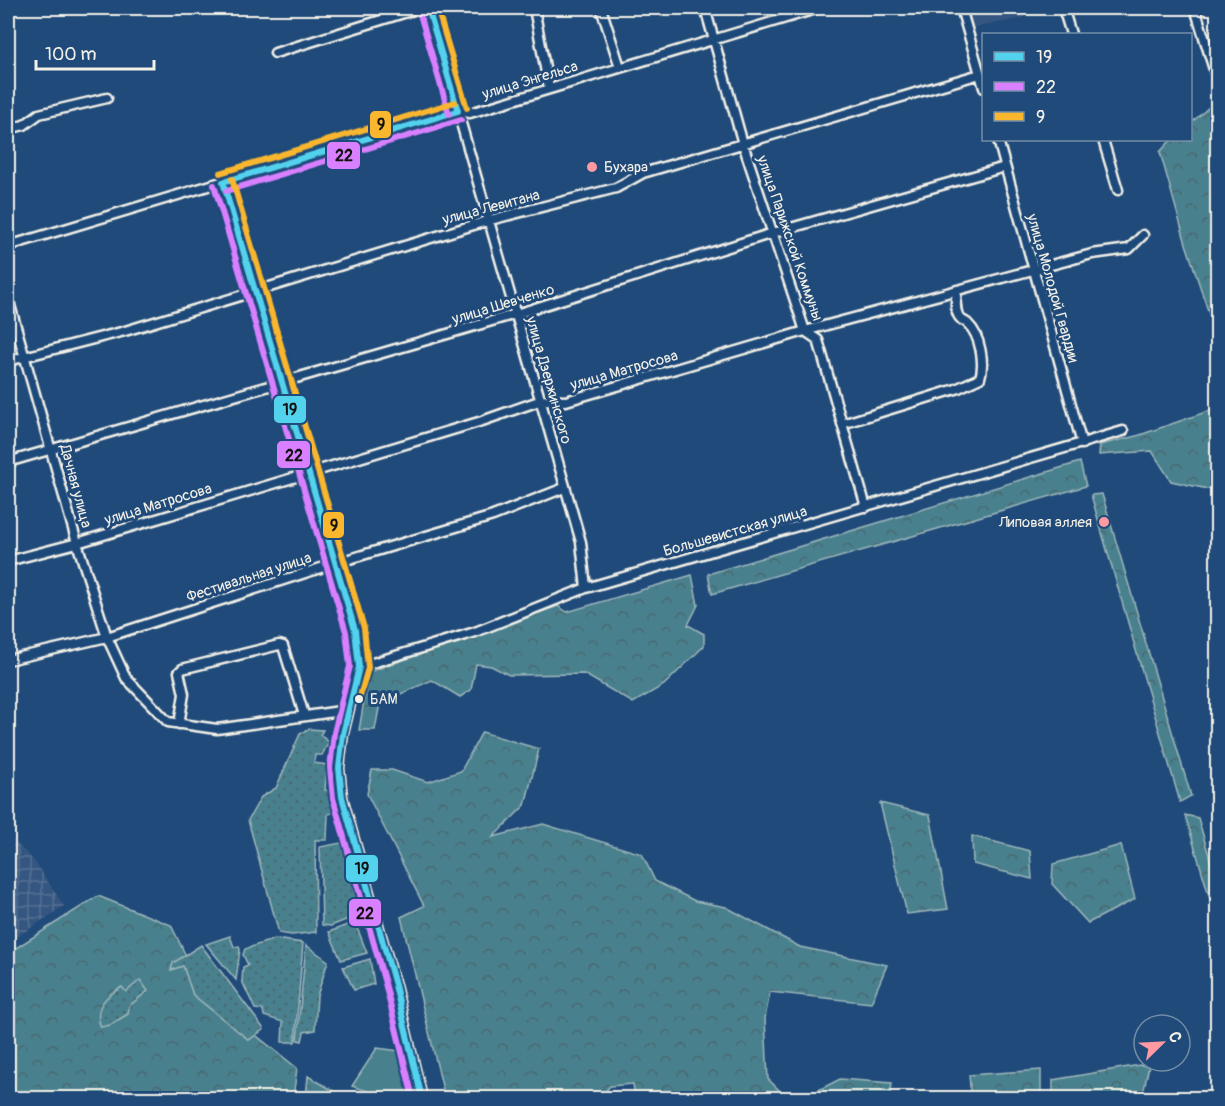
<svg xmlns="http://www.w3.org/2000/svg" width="1225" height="1106" viewBox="0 0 1225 1106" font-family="Pangolin,sans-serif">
<defs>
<pattern id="industrial-grid" width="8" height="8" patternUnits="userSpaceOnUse" patternTransform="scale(1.5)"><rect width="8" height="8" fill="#365681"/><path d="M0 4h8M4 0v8" fill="none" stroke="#546f93"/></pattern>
<pattern id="forest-crowns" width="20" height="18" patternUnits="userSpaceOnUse" patternTransform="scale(1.5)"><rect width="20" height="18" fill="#4a808e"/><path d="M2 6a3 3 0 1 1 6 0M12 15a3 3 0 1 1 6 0" fill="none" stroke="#4a676e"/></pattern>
<pattern id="garden-dots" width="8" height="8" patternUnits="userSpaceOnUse" patternTransform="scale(1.5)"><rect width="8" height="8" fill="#4a808e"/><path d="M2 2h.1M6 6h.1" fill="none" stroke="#4a676e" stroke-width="1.8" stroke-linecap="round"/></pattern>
</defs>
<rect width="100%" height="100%" fill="#1f4a7a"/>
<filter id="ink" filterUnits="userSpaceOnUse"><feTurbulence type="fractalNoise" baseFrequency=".0167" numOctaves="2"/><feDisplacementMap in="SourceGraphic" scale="12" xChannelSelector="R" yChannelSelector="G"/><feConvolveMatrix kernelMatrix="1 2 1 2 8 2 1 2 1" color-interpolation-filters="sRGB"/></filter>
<g filter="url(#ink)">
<path fill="#365681" d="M963 8H1020L1024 18 971 28Z"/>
<path fill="url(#industrial-grid)" d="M8 835 35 862 64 906 8 943Z"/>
<path fill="#4a808e" stroke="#9fb8bb" stroke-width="1.5" d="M377 1048 407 1052 415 1098H375L374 1093 352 1086Z"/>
<path fill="url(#forest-crowns)" stroke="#9fb8bb" stroke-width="1.5" d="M1217 100V338L1186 244 1160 152 1171 140H1190L1191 123Z
M1217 408V491L1171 481 1152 451 1099 455 1100 445 1140 435Z
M1080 462 1086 486 712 594 708 574Z
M1102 494 1191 796 1180 802 1091 495Z
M692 575 698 605 688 625 704 634V646L664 685 633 703 584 674 509 675 491 666 476 664 471 690 460 697 432 680 380 703 375 730H359L369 672 558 606 567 612Z
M482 732 539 749 525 805 493 837 543 824 642 854 655 881 695 901 726 907 800 947 887 965 871 1003 770 992 765 1018 768 1079 787 1098H635L633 1084 610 1086 600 1098H445L401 917 424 906 367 794 372 770H392L428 782 461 771Z
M880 803 930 815 948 909 907 914Z
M1185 815 1198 818 1217 883V922Z
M972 836 1030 851 1032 879 973 864Z
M1121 845 1135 899 1088 923 1052 884 1053 864Z
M98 896 171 925 205 995 297 1068 293 1098H8V953Z
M1140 1065 1149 1066 1142 1098H1053V1080Z
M1041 1070V1098H971L969 1075Z
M308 1076 339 1094 374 1093 375 1098H306Z
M840 1079 892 1083 890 1098H803Z"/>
<path fill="url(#garden-dots)" stroke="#9fb8bb" stroke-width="1.5" d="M309 729 323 730 320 735 329 742 322 755H315L314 763 327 765 325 790 330 791 333 813 328 814 327 840H315L316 932 292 935 279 933 248 820 261 797 276 788 300 734Z
M341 843 363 913 331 926 322 925 320 847Z
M355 922 367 953 341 960 329 932Z
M230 936 234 947 239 946 240 949 236 980 206 944Z
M275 939 303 943 295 1042H282L283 1022 264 1016 263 1010 255 1009 242 981 243 967 248 965 243 955 245 949Z
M201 945 264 1029 249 1040 193 995 183 966 171 970 173 963Z
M306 945 328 961 317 996 315 1030 304 1032 302 1041 297 1040Z
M370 959 374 984 354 990 343 967Z
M140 980 148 991 129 1006 128 1014 110 1025 101 1027C93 1008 105 996 122 987L126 992Z"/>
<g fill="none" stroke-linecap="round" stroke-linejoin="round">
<g stroke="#f4f1e8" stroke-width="13">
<path id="minor" d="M428 8 581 542 586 588
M534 8 549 89
M601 8 620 67
M705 8 743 144 805 331 818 340 866 507
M961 8 984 88
M1063 8 1071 34
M1195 8 1216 76
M275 53 420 8
M8 129 24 125 39 114 107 98
M998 140 1082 444
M1103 140 1118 190
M223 182 355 630 359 667 343 734 339 768 342 797 395 985 422 1098
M8 246 458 111 470 113 819 8
M8 298 77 543 107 637 126 678 168 722 217 729 347 710
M8 361 125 331 490 220 616 188 643 173 980 74
M842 424 956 389 980 378C985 363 980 335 968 324 966 321 962 321 960 318 954 311 956 299 957 290
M8 462 516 314 773 233 1005 167
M8 561 77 543 482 421 542 400 566 401 805 331 1092 254 1129 249 1143 235
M8 660 107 637 336 563 493 516 564 488
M359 667 475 632 586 588 1123 431
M179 724 184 694 179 672 182 669 279 645 283 646 304 715
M412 1098 422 1095"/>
</g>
<use href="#minor" stroke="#1f4a7a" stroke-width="8"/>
<g stroke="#1f4a7a" stroke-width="10">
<path id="bus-1" d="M428 8 458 111
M223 182 355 630 359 667 343 734 339 768 342 797 395 985 422 1098
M223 182 458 111"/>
</g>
<g stroke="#1f4a7a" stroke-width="10">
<path id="bus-2" d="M419 11 449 114
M214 185 346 632 350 666 334 733 330 768 333 798 386 987 413 1098
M226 191 461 120"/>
</g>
<g stroke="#1f4a7a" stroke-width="10">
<path id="bus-3" d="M437 8 467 108
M220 173 455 102
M232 179 364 628 368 668 359 700"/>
</g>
<use href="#bus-1" stroke="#53d2ee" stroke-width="6"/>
<use href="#bus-2" stroke="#d880ff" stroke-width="6"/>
<use href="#bus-3" stroke="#fab62d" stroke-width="6"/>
</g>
</g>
<g fill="#ff9aa2" stroke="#1f4a7a" stroke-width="2">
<circle cx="592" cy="167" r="6"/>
<circle cx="1104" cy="522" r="6"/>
</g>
<circle fill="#f4f1e8" stroke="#1f4a7a" stroke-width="2" cx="359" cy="699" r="5"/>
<g text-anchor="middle" stroke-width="6" stroke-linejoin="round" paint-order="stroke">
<g font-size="14" fill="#f4f1e8" stroke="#1f4a7a" text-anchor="start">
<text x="370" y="704">БАМ</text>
</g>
<g font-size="15" fill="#f4f1e8" stroke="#1f4a7a">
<text transform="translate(530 80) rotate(-17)" y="5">улица Энгельса</text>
<text transform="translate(491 207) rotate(-15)" y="5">улица Левитана</text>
<text transform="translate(790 238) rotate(71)" y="5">улица Парижской Коммуны</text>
<text transform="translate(1053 288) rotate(74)" y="5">улица Молодой Гвардии</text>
<text transform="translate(503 304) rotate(-17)" y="5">улица Шевченко</text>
<text transform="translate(624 370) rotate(-16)" y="5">улица Матросова</text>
<text transform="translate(549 380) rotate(74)" y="5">улица Дзержинского</text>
<text transform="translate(76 486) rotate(75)" y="5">Дачная улица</text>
<text transform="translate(158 504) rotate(-17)" y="5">улица Матросова</text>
<text transform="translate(735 531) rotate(-16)" y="5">Большевистская улица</text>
<text transform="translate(249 577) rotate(-18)" y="5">Фестивальная улица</text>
</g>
<g font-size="15" fill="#f4f1e8" stroke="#1f4a7a" text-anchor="start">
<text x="604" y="172">Бухара</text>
<text x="1092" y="527" text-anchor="end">Липовая аллея</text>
</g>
</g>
<g stroke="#1f4a7a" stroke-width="2">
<rect x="369" y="110" width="23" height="29" rx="6" fill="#fab62d"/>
<rect x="326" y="141" width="35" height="29" rx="6" fill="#d880ff"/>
<rect x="273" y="395" width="34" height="29" rx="6" fill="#53d2ee"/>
<rect x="276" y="440" width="35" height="29" rx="6" fill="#d880ff"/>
<rect x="322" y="511" width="23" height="28" rx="6" fill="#fab62d"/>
<rect x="345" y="854" width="34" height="29" rx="6" fill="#53d2ee"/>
<rect x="348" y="898" width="34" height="29" rx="6" fill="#d880ff"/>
</g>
<g font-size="16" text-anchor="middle" font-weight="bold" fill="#111">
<text x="381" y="130">9</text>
<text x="344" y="161">22</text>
<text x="290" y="415">19</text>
<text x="294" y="461">22</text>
<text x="334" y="531">9</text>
<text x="362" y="874">19</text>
<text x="365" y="919">22</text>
</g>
<rect width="1225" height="1106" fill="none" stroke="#1f4a7a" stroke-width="30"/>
<rect x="15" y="15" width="1195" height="1076" fill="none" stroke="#f4f1e8" stroke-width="2" filter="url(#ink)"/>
<rect x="982" y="33" width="210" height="108" fill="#1f4a7a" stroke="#748da6" stroke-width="1.5"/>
<rect x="994" y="52" width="30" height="9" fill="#53d2ee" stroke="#748da6" stroke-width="1.5"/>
<text x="1036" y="63" font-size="18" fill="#f4f1e8">19</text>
<rect x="994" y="82" width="30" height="9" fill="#d880ff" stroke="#748da6" stroke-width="1.5"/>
<text x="1036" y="93" font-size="18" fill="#f4f1e8">22</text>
<rect x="994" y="112" width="30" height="9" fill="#fab62d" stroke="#748da6" stroke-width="1.5"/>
<text x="1036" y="123" font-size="18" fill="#f4f1e8">9</text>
<g transform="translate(1162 1043) rotate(66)"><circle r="28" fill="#1f4a7a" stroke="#748da6" stroke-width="1.5"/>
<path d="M0-4.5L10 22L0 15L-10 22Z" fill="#ff9aa2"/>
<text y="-9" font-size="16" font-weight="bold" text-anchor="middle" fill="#f4f1e8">С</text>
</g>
<path d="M36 60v9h118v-9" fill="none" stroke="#f4f1e8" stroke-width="3"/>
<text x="45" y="60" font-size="18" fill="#f4f1e8" stroke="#1f4a7a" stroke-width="4.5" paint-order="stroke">100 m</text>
</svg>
